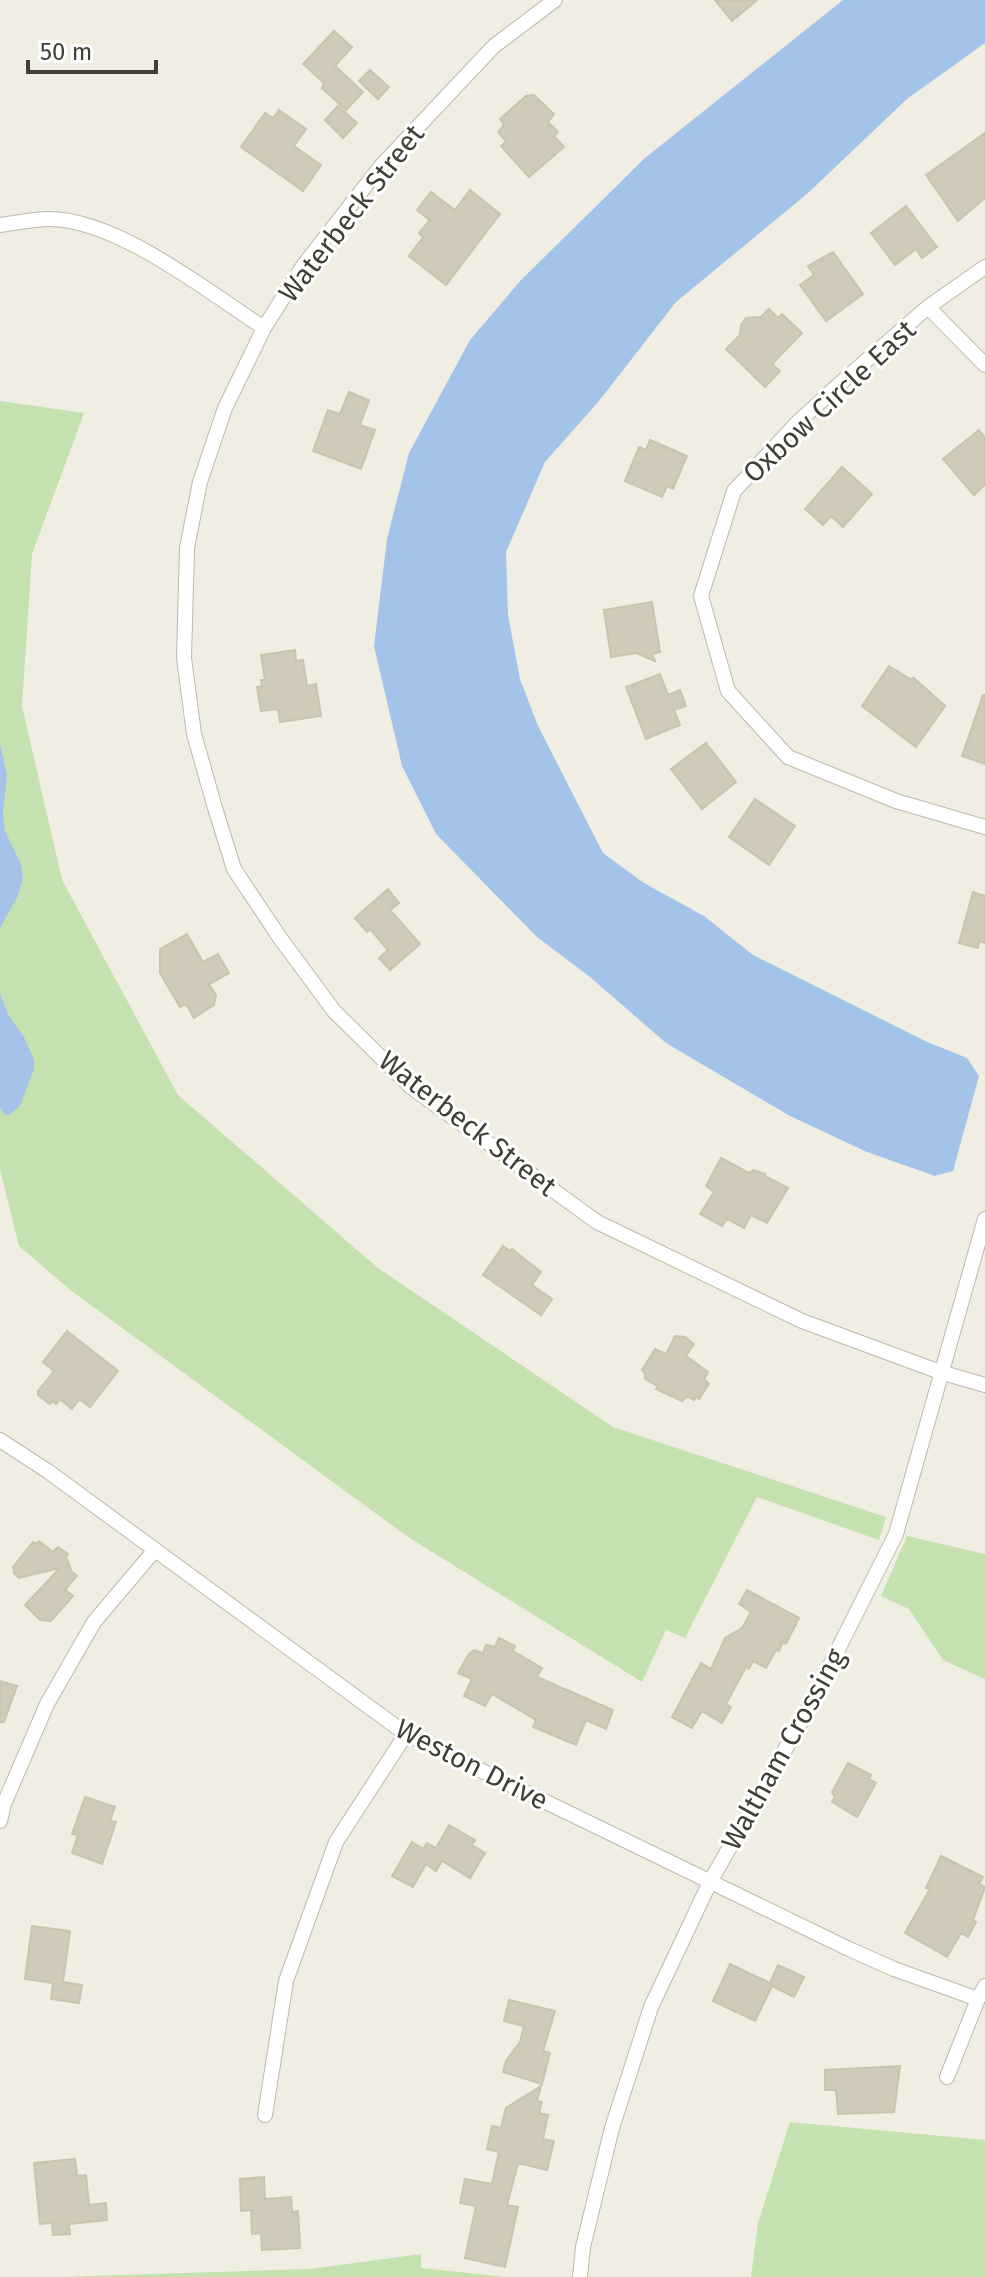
<svg xmlns="http://www.w3.org/2000/svg" width="985" height="2277" viewBox="0 0 985 2277" font-family="'Fira Sans',sans-serif">
<rect width="100%" height="100%" fill="#f0eee3"/>
<path fill="#c4e1af" d="M0 401 84 413 32 554 22 706 62 880 178 1095 378 1268 613 1427 886 1517 879 1540 757 1497 685 1638 666 1630 642 1682 408 1537 73 1292 19 1246 0 1169Z
M907 1536 985 1554V1679L943 1660 909 1609 881 1596Z
M790 2122 985 2140V2277H751L758 2223Z
M421 2254V2268L506 2277H60L310 2269Z"/>
<path fill="#a4c3e8" d="M843 0H985V43L907 99 807 194 676 302 599 401 545 462 506 552 508 615 520 679 538 726 603 853 644 883 704 916 753 955 925 1041 967 1058 979 1076 953 1171 935 1176 867 1152 790 1116 666 1043 590 977 537 937 436 834 402 766 374 646 387 539 409 453 470 340 521 280 645 158Z
M0 743 7 775 3 814 5 831 21 864 23 877 18 896 0 928Z
M0 993 8 1014 24 1037 34 1060V1069L20 1106 9 1115H5L0 1107Z"/>
<path fill="#d0caba" stroke="#cac3ae" stroke-width="2" d="M715 0H757L732 21Z
M334 31 352 47 335 66 363 92 346 110 322 88 324 83 303 64Z
M370 70 389 87 378 99 359 81Z
M534 95 554 114 548 122 558 132 554 136 564 147 529 177 501 146 506 141 498 132 504 125 500 119 526 96Z
M338 106 357 123 343 138 325 120Z
M279 110 306 129 294 146 321 165 303 191 241 147 265 113 273 118Z
M985 133V198L958 221 926 175Z
M470 190 500 214 446 285 409 256 423 237 419 233 430 220 417 210 431 192 455 210Z
M906 206 937 247 922 258 916 249 895 265 871 233Z
M833 252 863 294 826 321 800 285 814 275 808 266Z
M769 309 778 318 782 314 802 333 772 364 780 371 765 387 726 349 740 335 741 325 746 318 761 317Z
M349 392 369 400 360 425 375 430 361 469 313 451 328 410 340 414Z
M979 430 985 438V485L974 495 943 459Z
M650 440 687 456 673 489 667 486 662 497 625 481 639 447 646 450Z
M842 467 872 494 843 527 831 516 823 525 805 509Z
M652 602 660 652 652 654 655 661 636 653 611 657 604 610Z
M295 650 296 661 303 660 307 686 316 684 321 716 280 722 278 709 261 711 257 687 262 686 261 680H265L261 655Z
M889 666 910 679 914 678 945 706 916 747 862 706Z
M660 674 668 695 680 690 686 706 674 710 680 725 646 739 626 687Z
M983 695H985V764L962 756Z
M706 743 736 782 702 809 671 769Z
M755 799 795 826 769 865 729 837Z
M388 889 399 903 390 910 420 944 390 970 379 958 388 950 370 929 367 932 355 918Z
M973 892 985 896V943L979 941 978 948 959 943Z
M187 934 203 962 218 954 229 973 209 984 216 995 214 1005 194 1018 186 1004 180 1007 160 973V949Z
M721 1158 749 1173 753 1170 765 1174V1176L788 1188 767 1223 751 1215 744 1228 727 1219 722 1226 700 1214 714 1192 706 1186Z
M503 1246 510 1251 512 1249 541 1272 532 1285 552 1299 541 1315 483 1275Z
M67 1331 118 1371 90 1407 79 1399 72 1409 60 1399 56 1404 52 1401 50 1404 38 1395V1391L54 1371 43 1362Z
M675 1336 685 1337 694 1344 686 1356 708 1372 704 1379 709 1384 699 1399 696 1396 694 1400 687 1396 682 1401 656 1389 658 1386 645 1379V1374L642 1370 655 1349 666 1354Z
M39 1541 53 1552 58 1547 68 1554 66 1557 72 1572 77 1576 65 1590 73 1596 51 1621 40 1620 25 1605 60 1568 19 1578 14 1573 13 1567 33 1542 36 1544Z
M747 1590 799 1618 786 1644 783 1642 779 1651 776 1650 766 1668 753 1661 749 1669 746 1667 726 1704 731 1707 722 1723 702 1711 692 1728 672 1717 701 1663 711 1669 725 1638 742 1628 751 1612 739 1604Z
M499 1638 515 1646 513 1651 542 1668 537 1677 613 1710 606 1729 586 1720 576 1745 533 1727 536 1720 492 1694 485 1706 464 1696 472 1679 458 1673 469 1654 474 1650 483 1653 486 1645 495 1647Z
M0 1681 17 1686 4 1722H0Z
M848 1763 871 1775 869 1779 876 1783 857 1817 832 1802 835 1797 832 1792Z
M85 1797 115 1807 110 1821 116 1822 102 1864 72 1853 78 1835 72 1834Z
M449 1825 475 1840 472 1845 485 1853 470 1878 442 1861 436 1871 426 1864 413 1887 392 1876 412 1842 423 1849 427 1843 436 1848Z
M941 1856 983 1877 979 1884 985 1887 973 1920 976 1922 968 1937 961 1933 947 1957 905 1933 930 1889 926 1888Z
M32 1926 70 1931 63 1982 82 1985 79 2003 51 1999 53 1983 25 1979Z
M730 1964 770 1983 778 1965 804 1977 794 1997 772 1986 755 2021 713 2001Z
M509 2000 555 2011 543 2051 550 2053 542 2084 503 2072 506 2061 520 2042 524 2026 504 2021Z
M900 2066 894 2112 838 2114 836 2090H825V2070Z
M541 2086 537 2101 542 2102 539 2113 548 2115 543 2139 554 2141 547 2170 518 2163 507 2205 518 2207 505 2267 465 2258 476 2206 460 2203 465 2179 492 2184 499 2152 487 2149 492 2126 501 2128 506 2108Z
M75 2159 77 2176 86 2175 89 2205 106 2203 107 2220 69 2224 70 2234 53 2235 52 2223 40 2224 34 2163Z
M264 2177 265 2199 291 2197 292 2212 298 2211 300 2248 262 2250 261 2233 252 2234 251 2210 241 2211 240 2179Z"/>
<g fill="none" stroke-linecap="round" stroke-linejoin="round">
<g stroke="#bdb9aa" stroke-width="16">
<path id="minor" d="M555 0 494 46 381 166 303 266 264 328 225 408 200 482 187 548 184 658 194 734 215 808 234 869 280 938 334 1011 411 1087 597 1222 802 1321 940 1372 985 1385
M0 225C16 223 33 219 49 219 117 219 207 291 264 328
M985 267 928 307 844 380 797 423 734 491 701 596 728 691 788 757 896 801 985 827
M928 307 985 365
M0 1440 49 1472 406 1734 849 1949 894 1969 978 1999 985 1986
M0 1821 4 1804 47 1704 94 1622 154 1551
M947 2077 978 1999
M265 2115 286 1981 336 1842 406 1734
M580 2277 583 2247 612 2128 651 2007 710 1882 807 1711 896 1534 985 1219"/>
</g>
<use href="#minor" stroke="#fff" stroke-width="14"/>
</g>
<g text-anchor="middle" stroke-width="6" stroke-linejoin="round" paint-order="stroke">
<g font-size="28" fill="#413e34" stroke="#fff">
<text transform="translate(351 213) rotate(-52)" y="10">Waterbeck Street</text>
<text transform="translate(829 401) rotate(-43)" y="10">Oxbow Circle East</text>
<text transform="translate(468 1123) rotate(38)" y="10">Waterbeck Street</text>
<text transform="translate(783 1749) rotate(-61)" y="10">Waltham Crossing</text>
<text transform="translate(472 1764) rotate(27)" y="10">Weston Drive</text>
</g>
</g>
<path d="M28 60v12h128v-12" fill="none" stroke="#413e34" stroke-width="4"/>
<text x="40" y="60" font-size="24" fill="#413e34" stroke="#ffffff" stroke-width="6" paint-order="stroke">50 m</text>
</svg>
